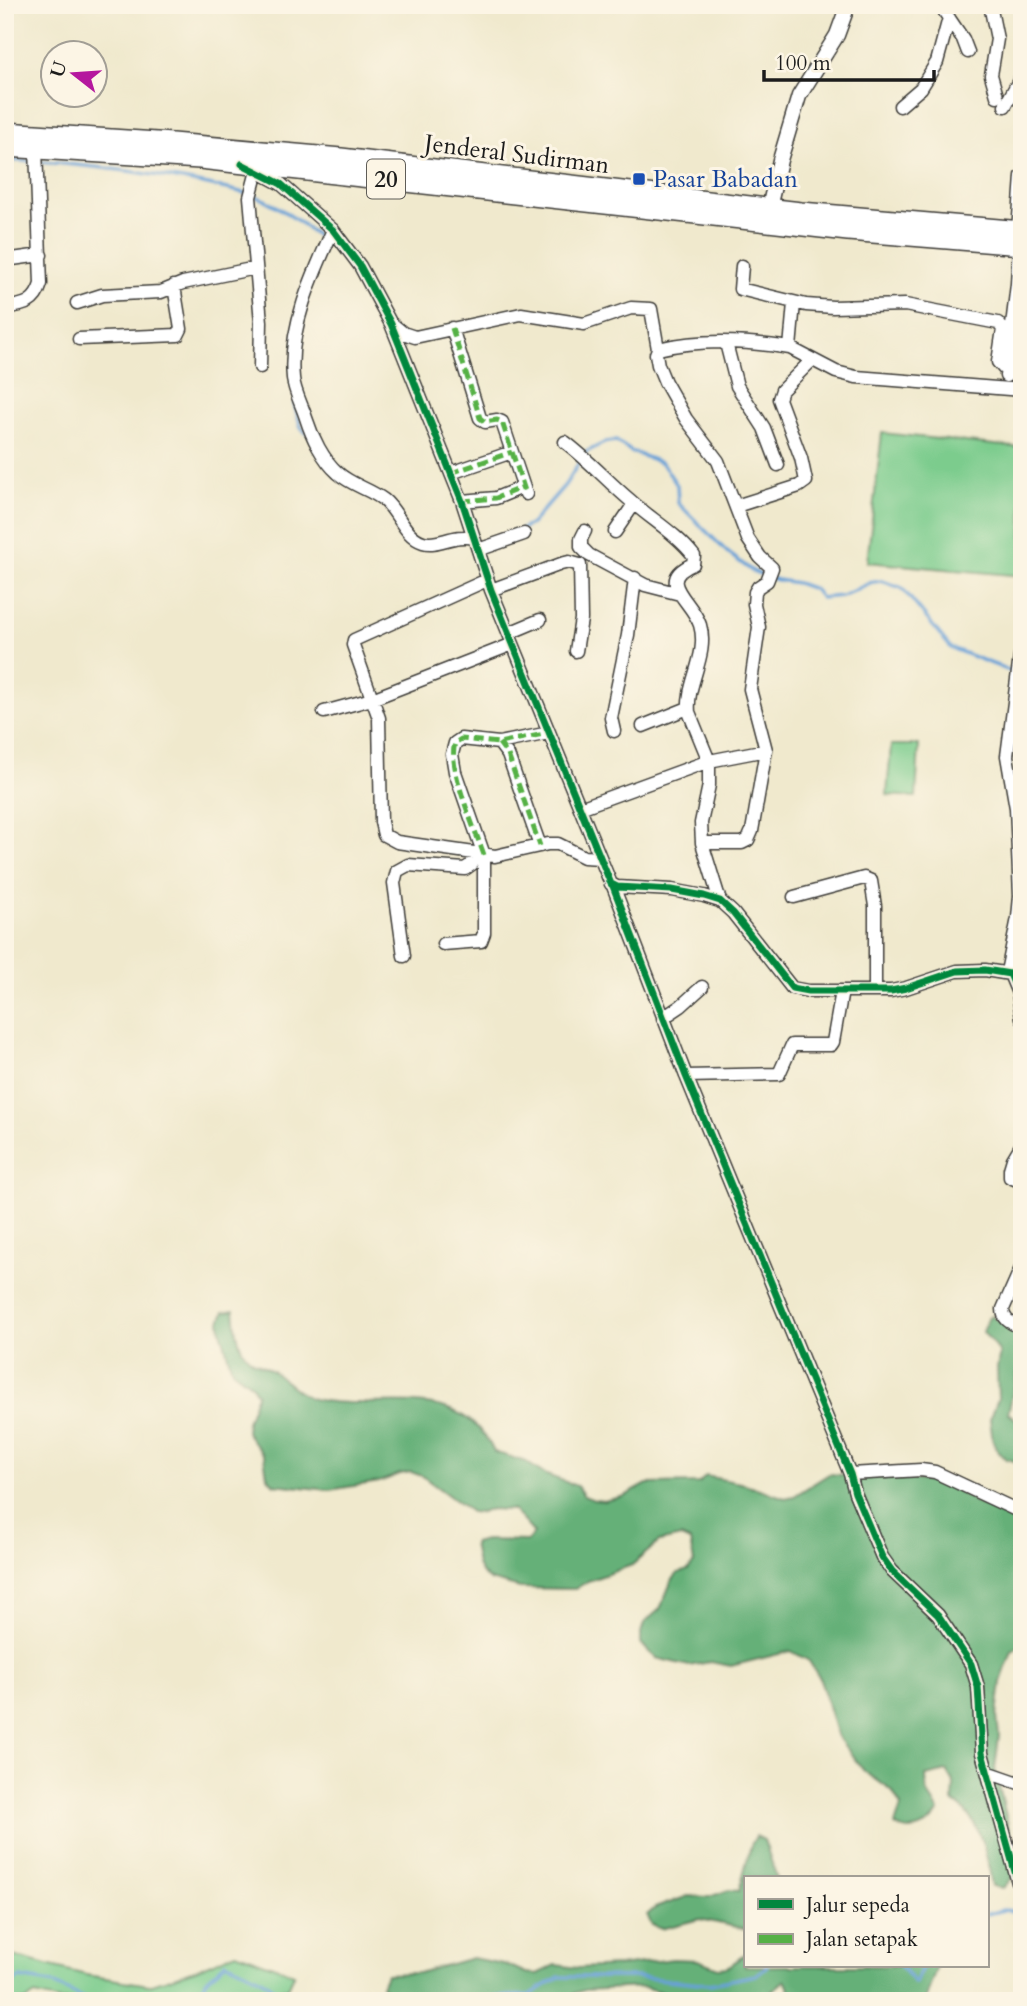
<svg xmlns="http://www.w3.org/2000/svg" width="1027" height="2006" viewBox="0 0 1027 2006" font-family="Cardo,serif">
<rect width="100%" height="100%" fill="#fcf5e5"/>
<filter id="ink" filterUnits="userSpaceOnUse"><feTurbulence type="fractalNoise" baseFrequency=".0143" numOctaves="2"/><feDisplacementMap in="SourceGraphic" scale="14" xChannelSelector="R" yChannelSelector="G"/><feConvolveMatrix kernelMatrix="1 2 1 2 8 2 1 2 1" color-interpolation-filters="sRGB"/></filter>
<filter id="wash" filterUnits="userSpaceOnUse"><feTurbulence type="fractalNoise" baseFrequency=".00686" numOctaves="4" result="noise"/><feDisplacementMap in="SourceGraphic" scale="28" xChannelSelector="R" yChannelSelector="G"/><feGaussianBlur stdDeviation="1.57" result="paint"/><feColorMatrix in="noise" values="0 0 0 0 0 0 0 0 0 0 0 0 0 0 0 0 0 1.4 0 .05"/><feComposite in="paint" operator="in"/></filter>
<g filter="url(#wash)">
<rect width="100%" height="100%" fill="#f0e9cd"/>
<path fill="#7ccc8d" stroke="#4c7454" stroke-width="2" d="M882 433 1022 448V576L867 562Z
M891 745H919L916 797 887 795Z
M236 1952 294 1974 288 1988H282L277 2001H60L35 1995 26 2001H5V1954L86 1975 149 1985 195 1970Z"/>
<path fill="#65b078" stroke="#40664a" stroke-width="2" d="M234 1310C236 1327 237 1354 255 1362 262 1365 267 1368 274 1372 286 1381 299 1395 314 1399 376 1414 460 1377 494 1452L526 1462 544 1474 577 1486 584 1496 594 1500 604 1501 625 1496 647 1484 699 1483 706 1476 745 1484 785 1498 794 1496 829 1474 944 1482 977 1503 1001 1510 1014 1517 1022 1527V1645L1012 1651 1001 1682 997 1716 999 1736 995 1769 1016 1859 1012 1878 1003 1888 992 1886C988 1858 980 1816 953 1802L954 1783 947 1771 926 1776 927 1793 939 1811C930 1827 910 1836 895 1825L901 1806 892 1791 864 1771 837 1736 820 1679 809 1661 791 1651 731 1666 710 1662 689 1666 656 1658 648 1651 641 1643V1633L644 1623 660 1609 671 1582 678 1573 688 1570 694 1562 690 1541 681 1537 659 1542 632 1565 588 1581 575 1589 520 1588 490 1580 482 1574 477 1565 473 1543 485 1540 527 1541 534 1533 513 1510 490 1509 481 1513 471 1512 422 1476 411 1472 400 1474 379 1482 329 1490 274 1484 267 1476 264 1456 246 1432 247 1421 257 1394 252 1385 232 1370 221 1331 220 1321 224 1312Z
M992 1316 1021 1337 1020 1363 1008 1413 1022 1424V1463L1006 1459 998 1452 993 1442 990 1419 998 1399 997 1368 1000 1352 983 1332 988 1318Z
M756 1836 764 1840 777 1878H745V1929L700 1919 661 1929 652 1925 647 1915 655 1908 688 1896 709 1897 729 1890 739 1891 751 1845Z
M745 1954V1966H937L925 2001H783L789 1989 785 1980 770 1993 755 2001H679L664 1993 644 1987 585 1990 575 1993 569 2001H402L381 1986 386 1974 418 1973 472 1958 508 1965 526 1973 537 1974 556 1965 578 1968 620 1966 673 1959 698 1960 718 1968 728 1967Z"/>
<g fill="none" stroke-linecap="round" stroke-linejoin="round">
<path stroke="#68a1d7" stroke-width="3.5" d="M5 160C73 163 141 171 208 185 226 189 248 192 265 200 286 211 304 225 322 240L320 244
M294 404 301 427 306 433
M522 529 531 524 565 485 586 452 606 442 616 441 632 452 662 463 677 485 678 503 727 552 752 571 777 580 797 583 814 589 821 598 842 596 872 582 882 581 902 588 951 648 1013 672
M987 1914 1003 1910 1022 1912
M900 1966 915 1983 923 1966
M5 1987 20 1978 50 1983 90 2001
M5 2000 6 2001
M193 2001 207 1979 226 1962C245 1971 273 1981 283 2001
M438 2001 530 1995 559 1977H637L710 1984 756 1975 767 1966"/>
</g>
</g>
<g filter="url(#ink)">
<g fill="none" stroke-linecap="round" stroke-linejoin="round">
<g stroke="#3c3b37" stroke-width="15">
<path id="minor" d="M940 5 963 39 968 52
M990 5 997 39 991 75 997 96
M900 106 921 88 937 62 949 18
M1005 106 1022 75
M255 170 281 184 333 230 360 266 391 324 462 501 491 590 611 884 617 887 672 890 704 896 720 901 733 913 792 988 808 991H891L906 988 957 971 985 970 1010 974 1018 993 1022 1018
M257 171 250 197 261 322 260 367
M333 230C313 274 288 328 293 378 294 391 302 405 306 418 312 437 323 460 338 473 351 485 370 489 384 500 398 511 404 536 423 542 438 547 453 533 474 538
M1018 231 1022 176
M5 260 41 255
M742 266 740 289 806 305 833 307 905 305 998 323 1003 329 998 362 1007 372
M77 303 102 295 161 292 183 283 256 268
M794 303 790 348 836 372 856 377 1022 390
M5 308C24 305 35 304 41 284L36 148
M392 324 403 333 415 337 521 314 584 324 631 308 651 309 658 349
M452 328 480 418 485 422 497 420 502 422 526 494
M79 339 178 335 181 329 174 286
M726 343 737 386 764 428 778 465
M1006 376 1017 284 1019 244
M565 442C589 460 608 482 631 501 652 520 677 534 694 556L693 564C654 581 692 600 700 625 709 655 686 683 689 712L709 761V785L701 823 702 843 720 901
M451 473 512 452
M462 501 496 498 523 487
M736 506 799 486 806 481 801 458 779 399 782 390 811 361
M585 531 581 539V547L589 555 645 585 680 594
M615 532 634 504
M478 550 524 534
M487 580 354 640 353 645 379 718 381 822 384 835 397 842 495 856 548 844H558L584 857 600 858
M491 590 561 564 569 562 580 565 581 619 576 651
M509 633 540 620
M324 712 372 699 513 644
M643 726 688 708
M614 731 611 718 628 635 635 578
M499 743 508 755 540 846
M580 808 709 761 766 750 750 689 759 627 754 604 755 592 758 587 767 581 772 568 760 557 748 539 718 461 686 419 665 382 658 365 656 354 658 349C700 339 747 341 790 348
M702 843H742L748 840 752 831 766 750
M613 886 686 1076 850 1474 855 1493 882 1557 892 1571 938 1615 971 1664 978 1687 982 1753 1022 1897
M794 897 864 878 871 881 875 906V990
M443 944 481 941 484 933V855L455 772 452 754 455 743 461 739 499 743 549 733
M404 956 394 883 397 871 408 865 465 869 472 864 476 853
M1007 972 1018 918 1020 896 1016 808 1007 756 1022 641
M663 1018 681 1006 702 987
M686 1076 779 1074 792 1045H831L833 1042 842 991
M1022 1144 1013 1159 1010 1169V1177L1022 1182
M1022 1266 1003 1309C1003 1321 1012 1323 1022 1328
M850 1474 921 1470 935 1472 1014 1509 1022 1510
M989 1776 993 1774 1022 1784"/>
</g>
<g stroke="#3c3b37" stroke-width="17">
<path id="tertiary" d="M769 208 780 160 799 96 837 35 848 5"/>
</g>
<g stroke="#3c3b37" stroke-width="22">
<path id="trunk" d="M5 132 172 143 341 158 801 212 1022 231
M5 147 200 159 848 231 1022 245"/>
</g>
<use href="#minor" stroke="#fff" stroke-width="12"/>
<use href="#tertiary" stroke="#fff" stroke-width="14"/>
<use href="#trunk" stroke="#fff" stroke-width="19"/>
<path stroke="#55b145" stroke-width="5" stroke-dasharray="10 5" stroke-linecap="butt" d="M452 328 480 418 485 422 497 420 502 422 526 494
M451 473 512 452
M462 501 496 498 523 487
M499 743 508 755 540 846
M484 855C475 829 447 767 455 743L461 739 499 743 549 733"/>
<g stroke="#fcf5e5" stroke-width="11">
<path id="cycleway" d="M242 164 281 184 333 230 360 266 391 324 462 501 491 590 611 884 617 887 672 890 704 896 720 901 733 913 792 988 808 991H891L906 988 957 971 985 970 1010 974 1018 993 1022 1018
M613 886 686 1076 850 1474 855 1493 882 1557 892 1571 938 1615 971 1664 978 1687 982 1753 1022 1897"/>
</g>
<use href="#cycleway" stroke="#00873e" stroke-width="7"/>
</g>
</g>
<rect fill="#1a4fb4" stroke="#fcf5e5" stroke-width="2.5" x="632" y="172" width="14" height="14" rx="3.5"/>
<g text-anchor="middle" stroke-width="6" stroke-linejoin="round" paint-order="stroke">
<rect fill="#fcf5e5" stroke="#5f5d58" stroke-width="2" x="367" y="159.5" width="38" height="39" rx="5"/>
<g font-size="23" font-weight="bold" fill="#1c1c1c">
<text x="386" y="187">20</text>
</g>
<g font-size="24" fill="#1c1c1c" stroke="#fcf5e5">
<text transform="translate(517 154) rotate(7)" y="8">Jenderal Sudirman</text>
</g>
<g font-size="24" fill="#164399" stroke="#fcf5e5" text-anchor="start">
<text x="653" y="187">Pasar Babadan</text>
</g>
</g>
<rect width="1027" height="2006" fill="none" stroke="#fcf5e5" stroke-width="28"/>
<rect x="744" y="1876" width="245" height="91" fill="#fcf5e5" stroke="#a29e95" stroke-width="2"/>
<rect x="758" y="1899" width="35" height="10" fill="#00873e" stroke="#a29e95" stroke-width="2"/>
<text x="806" y="1912" font-size="21" fill="#1c1c1c">Jalur sepeda</text>
<rect x="758" y="1934" width="35" height="10" fill="#55b145" stroke="#a29e95" stroke-width="2"/>
<text x="806" y="1946" font-size="21" fill="#1c1c1c">Jalan setapak</text>
<g transform="translate(74 74) rotate(287)"><circle r="33" fill="#fcf5e5" stroke="#a29e95" stroke-width="2"/>
<path d="M0-5L12 26L0 18L-12 26Z" fill="#b5179e"/>
<text y="-10" font-size="19" font-weight="bold" text-anchor="middle" fill="#1c1c1c">U</text>
</g>
<path d="M764 70v10h170v-10" fill="none" stroke="#1c1c1c" stroke-width="3.5"/>
<text x="775" y="70" font-size="21" fill="#1c1c1c" stroke="#fcf5e5" stroke-width="5" paint-order="stroke">100 m</text>
</svg>
